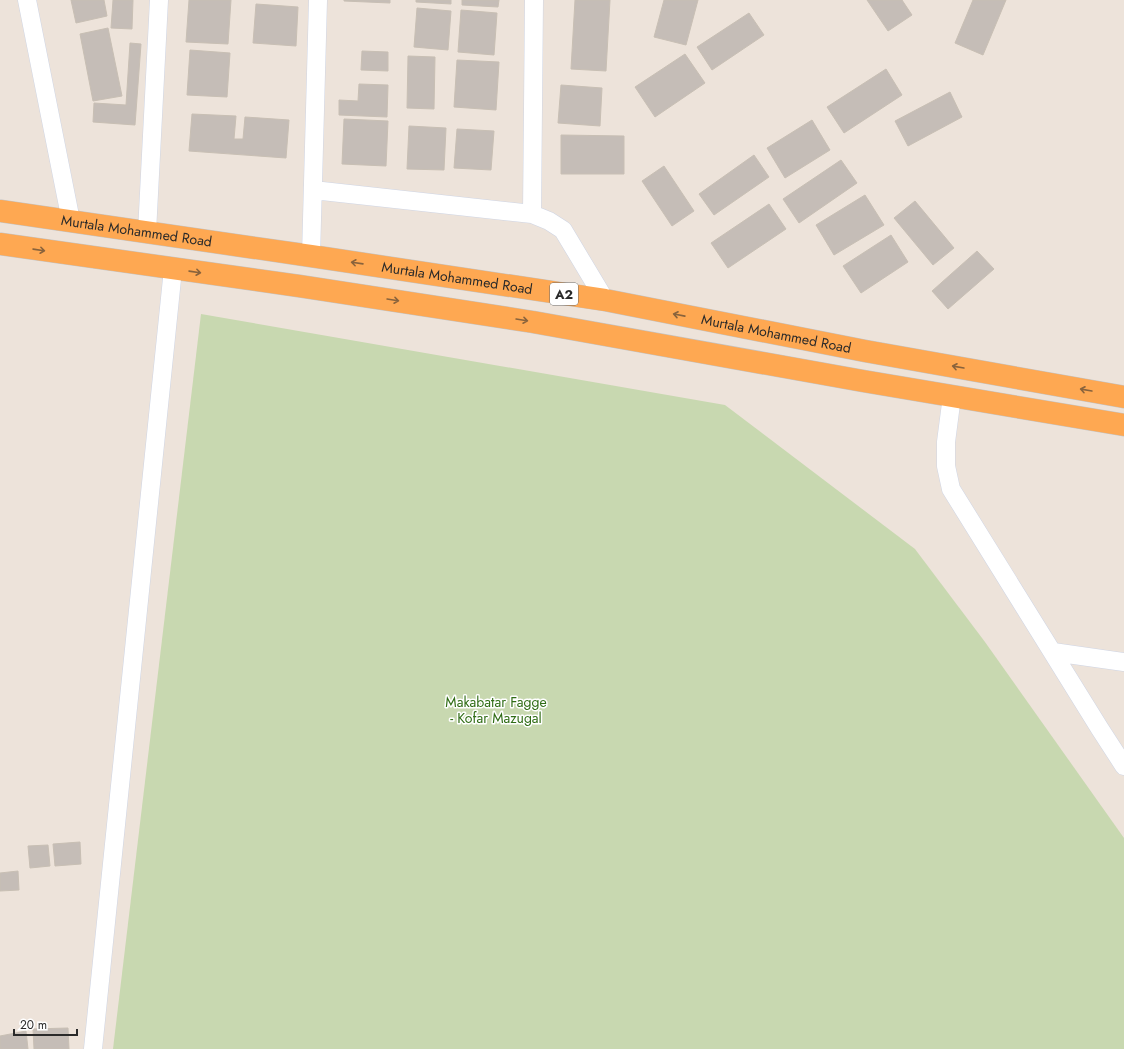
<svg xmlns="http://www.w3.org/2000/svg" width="1124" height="1049" viewBox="0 0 1124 1049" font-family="Jost,sans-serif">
<rect width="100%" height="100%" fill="#ede3da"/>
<path fill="#c8d8b0" d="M201 314 725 405 915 549 985 642 1124 838V1049H113Z"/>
<path fill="#c5bdb7" stroke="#c8bfb4" d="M71 0H104L107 16 76 23Z
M113 0H133L132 29 111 28Z
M189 0H231L228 44 186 42Z
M344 0H390V3L344 1Z
M416 0H451V4L416 2Z
M462 0H499L498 7 462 5Z
M575 0H610L606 71 571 69Z
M664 0H698L686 45 654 37Z
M867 0H902L912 15 888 31Z
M973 0H1006L983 55 955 43Z
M256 4 298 7 296 46 253 43Z
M417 8 451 11 448 50 414 47Z
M461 10 497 13 494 55 458 52Z
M749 13 764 35 712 70 697 47Z
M108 28 122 96 93 101 80 34Z
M130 43 141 44 135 125 93 122 94 103 126 105Z
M190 50 230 53 227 97 187 95Z
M362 51 388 52V71L361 70Z
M685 54 705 83 655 117 635 87Z
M408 56 435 57 434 109 407 108Z
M457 60 499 62 496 110 454 107Z
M886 69 902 95 844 133 827 107Z
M359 84 388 85 387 117 339 115V100L358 101Z
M561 85 602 88 600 126 558 123Z
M950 92 962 117 908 146 895 121Z
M192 114 236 116 234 139H243L245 117 289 120 286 158 189 151Z
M344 119 388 121 386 166 342 164Z
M812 120 830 150 785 178 767 148Z
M409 126 446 128 444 170 407 169Z
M457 129 494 131 491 170 454 168Z
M561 135 624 136V174H561Z
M754 155 769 177 714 215 699 194Z
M841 160 857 183 799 223 783 199Z
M664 166 694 211 672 226 642 181Z
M865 195 884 225 834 255 816 225Z
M915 201 954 248 933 265 894 218Z
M769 204 786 229 728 268 711 243Z
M891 235 908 262 861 293 843 266Z
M977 251 994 269 948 309 932 291Z
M80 842 81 864 55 866 53 844Z
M48 845 50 866 30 868 28 846Z
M18 871 19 890 0 891V873Z
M68 1028 69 1049H34L33 1029Z
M26 1031 28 1049H0V1036Z"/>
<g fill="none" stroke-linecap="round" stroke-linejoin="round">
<g stroke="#cfd5e4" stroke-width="19">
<path id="minor" d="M27 0 71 221
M313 190 532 214 549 221 563 230 605 300
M532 214 534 0
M147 232 159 0
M311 256 318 0
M952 396 946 442V466L951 489 1100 729 1124 766
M1053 652 1124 662
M93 1049 173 269"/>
</g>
<g stroke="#c3c3c3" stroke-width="23">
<g id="trunk">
<path id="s1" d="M0 211 311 256 605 300 865 351 1124 397"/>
<path d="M0 244 299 286 533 322 863 381 1124 425"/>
</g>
</g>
<use href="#minor" stroke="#fff" stroke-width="18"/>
<use href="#trunk" stroke="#fea852" stroke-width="22"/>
</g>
<defs><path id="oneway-shaft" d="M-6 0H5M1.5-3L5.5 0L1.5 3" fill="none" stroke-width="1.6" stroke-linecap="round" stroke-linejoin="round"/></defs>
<g stroke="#89633c">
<use href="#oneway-shaft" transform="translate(39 250) rotate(8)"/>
<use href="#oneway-shaft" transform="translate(357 263) rotate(-172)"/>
<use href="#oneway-shaft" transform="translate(195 272) rotate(8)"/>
<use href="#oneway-shaft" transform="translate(393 300) rotate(9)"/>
<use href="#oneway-shaft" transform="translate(679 315) rotate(-169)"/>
<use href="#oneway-shaft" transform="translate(522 320) rotate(9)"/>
<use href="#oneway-shaft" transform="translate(958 367) rotate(-170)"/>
<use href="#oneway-shaft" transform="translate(1086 390) rotate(-170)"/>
</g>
<g text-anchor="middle" stroke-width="3" stroke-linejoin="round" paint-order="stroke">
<rect fill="#fff" stroke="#6a6a6a" stroke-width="1" x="550" y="283" width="28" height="22" rx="3"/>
<g font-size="13" font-weight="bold" fill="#2a2a2a">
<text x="564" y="299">A2</text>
</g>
<g font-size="14" fill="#2a2a2a" stroke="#fff">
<text dy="5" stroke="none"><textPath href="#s1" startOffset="138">Murtala Mohammed Road</textPath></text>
<text dy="5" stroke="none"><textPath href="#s1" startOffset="462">Murtala Mohammed Road</textPath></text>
<text dy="5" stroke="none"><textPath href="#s1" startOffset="786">Murtala Mohammed Road</textPath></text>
</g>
<g font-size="14" fill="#2f6c14" stroke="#fff">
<text x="496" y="707">Makabatar Fagge<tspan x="496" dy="16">- Kofar Mazugal</tspan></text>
</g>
</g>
<path d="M14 1029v6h63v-6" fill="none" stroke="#2a2a2a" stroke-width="2"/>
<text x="20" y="1029" font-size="12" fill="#2a2a2a" stroke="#ffffff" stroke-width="3" paint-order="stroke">20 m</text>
</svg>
